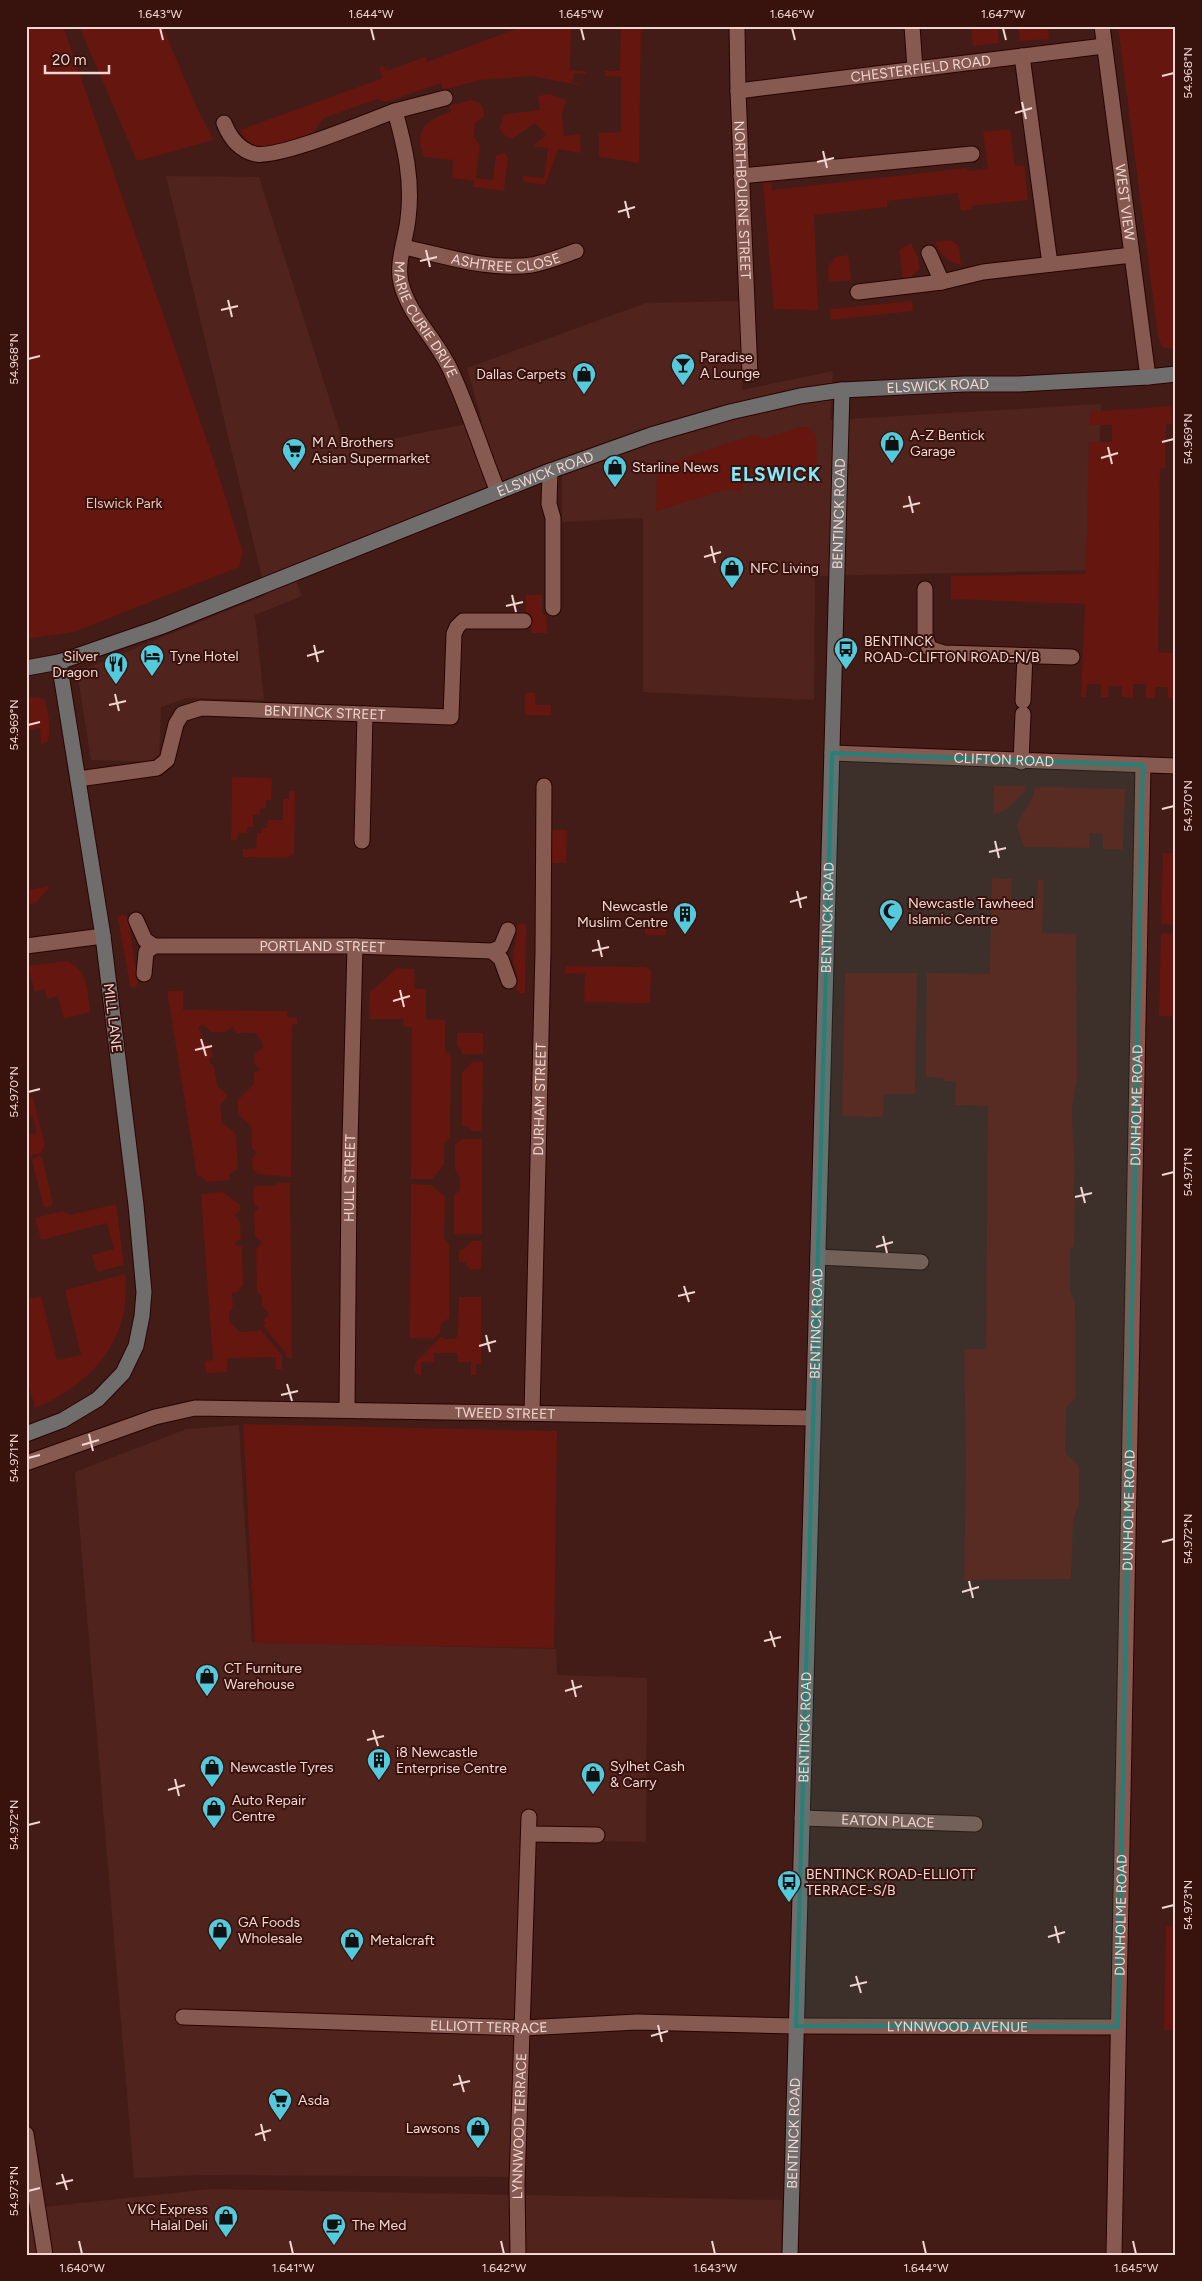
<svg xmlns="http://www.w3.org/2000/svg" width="1202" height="2281" viewBox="0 0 1202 2281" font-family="Figtree,sans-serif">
<rect width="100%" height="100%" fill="#431c17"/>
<path fill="#50231c" d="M166 176 259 177 345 448 482 421 467 368 646 303 741 301 742 390 833 371 830 420 1101 404 1095 570 815 576 814 700 643 692V518L562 522V463L291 567 302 596 255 615 264 700 187 698 161 707 159 762 91 760 77 672 266 595Z
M239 1425 252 1642 556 1649 557 1675 647 1678 646 1842 522 1839 510 2177 198 2175 134 2178 75 1472 186 1429Z
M210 2189 782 2200 781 2255H26V2209Z"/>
<path fill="#65160e" d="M26 26H63L215 464 243 552 239 567 74 632 26 639Z
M79 26H162L199 112 214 140 137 161Z
M515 26H571L570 70 585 71 587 74 574 73 572 82 584 86 531 76 480 80 443 90 441 83 386 102 377 99 324 118 307 140C282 146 254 160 240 130L383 78 379 68 384 66 386 71 425 57 427 62 516 29Z
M621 26H641L639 163 599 157V133L621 132V77L605 76V71H620Z
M971 26H997L999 43 973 46Z
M1018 26H1048L1049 39 1020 41Z
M1118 26H1176V350L1162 347 1158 336Z
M550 94 566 100 562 115 564 136 580 134 581 153 558 149 545 185 523 182V176L544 178 548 148 533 146 546 135 535 123 512 139C505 137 502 133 499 127L505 114 540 110 538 96Z
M471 100C481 103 485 106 484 117L475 123 474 137 480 145 476 178 493 180 496 155 505 153 508 158 504 191 473 187 474 181 452 178 453 160 424 157C413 131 426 119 451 112L449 106Z
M1010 129 1015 166 1024 165 1028 200 971 206V209L961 211 958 193 887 201V207L814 215 818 310 774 309 763 183 771 182 772 190 967 168V171L988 169 983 132Z
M951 240 959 246 961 265C947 262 940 255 935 242Z
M911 243 918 258 919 269 909 279H903L899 250Z
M848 255 851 280 829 282 828 267 835 257Z
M912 301 913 311 831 320 830 309Z
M1171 406 1173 424H1166L1165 468 1160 469 1158 647V652L1176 653V699L1168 698V687H1155V698H1146V684H1133V698L1122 697V686H1109L1108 697H1101V684H1087L1086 697H1081L1085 604 951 599V576L1086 574 1089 442H1112V425H1089V412Z
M801 427H808L816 435 817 473 743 474 742 491 725 490 656 511 657 467 754 435 765 439Z
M526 595H542V615H546L547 633H531V613L526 612Z
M525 693H535V705H551V715H525Z
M35 697 44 699C49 711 51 729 48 741L41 745 40 728 26 730V698Z
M232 777 272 778 271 801 266 800V808L260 809V815H253V827H247V833H238L237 840H231Z
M994 786H1025L1024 792 1006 810 993 814Z
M1035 787 1125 789 1123 849H1103V834L1089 833V848L1024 847 1017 826C1021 811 1034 802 1035 787Z
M289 791H295L294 854 287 858 243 857V849L256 848 257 833H262V828H267L268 820H283V799H289Z
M552 830H567L566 863H552Z
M1163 853H1176V925L1161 924Z
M992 878 1012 879 1011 899 1037 900 1038 879 1044 880 1042 933 1076 934 1077 1082C1065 1118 1079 1156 1073 1193L1075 1198 1074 1246 1070 1250V1291L1075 1303 1076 1397 1066 1408 1065 1453 1079 1466V1503L1073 1521 1071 1579 964 1580 966 1466 964 1349H986L988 1106 955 1105 956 1082 944 1081 943 1078 926 1077 927 973 990 974Z
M50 886 36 903 26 905V891Z
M122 914 128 918 138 984 134 989 130 985 118 918Z
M645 917 667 918 666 935H645Z
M520 923 526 924 525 993H519L515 988C520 977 513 967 513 955 514 945 519 937 516 927Z
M1161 933 1176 934V1017L1159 1016Z
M68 961C89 972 87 991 90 1012L64 1019 58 996 47 999 44 989 35 992 28 966Z
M566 966 646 967 651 971 650 1003 584 1002 585 974 565 973Z
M397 968 414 969 415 989H426V1019L445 1020V1050L451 1057 450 1138 444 1143V1165L432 1179H411L412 1027H404L403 1019H369L370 992Z
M845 973H917L915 1094H884L883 1117 842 1116Z
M167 991H183V1010L287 1011V1017L297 1018V1024L292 1025 291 1177 257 1174 253 1169 252 1158 257 1153 252 1148V1127L239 1115 237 1101 254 1084V1073L260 1069 254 1063 255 1054 263 1047V1043L255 1033H237L232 1027 226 1032H211L202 1024 198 1029 201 1032V1040L211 1046 213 1057 209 1058 210 1063 214 1066 217 1086 228 1095 220 1106 222 1122 236 1134 238 1168 229 1175V1180L207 1182 201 1176H197Z
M457 1033H483V1054H462V1051L457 1045Z
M472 1062H483L482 1131H472L467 1126H462V1073Z
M26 1094 33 1098 45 1146 41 1153 26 1157V1136L37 1133 32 1115 26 1117Z
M462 1139H482V1234H454V1195L460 1190V1177L455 1169V1145Z
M39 1155 42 1157 53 1203 51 1206 46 1208 43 1205 32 1160Z
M278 1183H290L292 1358H287L286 1353 263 1326 266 1323 263 1320 269 1314 262 1306V1296L257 1292 256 1249 262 1242 255 1236 254 1212 259 1208 254 1204 253 1189 256 1186H273Z
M411 1184 432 1185 445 1197 444 1238 449 1245V1318L441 1324 440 1333 432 1340 431 1338H410Z
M223 1192 240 1205V1210L235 1215 240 1221 241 1240 234 1244 242 1247 243 1284 238 1292 232 1293 233 1308 229 1313 230 1322 240 1332 257 1331 260 1329 282 1355V1369H276V1357L227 1358V1372L206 1373 205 1361 213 1360 201 1194Z
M116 1204 124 1265 97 1272 92 1255 114 1249 107 1223 41 1240 35 1218 62 1211 70 1215Z
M472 1241H482L481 1269 471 1270 464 1262H459V1250L464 1249Z
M125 1274C133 1339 91 1385 35 1408L26 1374V1348L30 1347 26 1333V1300L41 1296 57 1360 81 1355 65 1290Z
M459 1297H481V1364H476V1375H471V1362H458V1353H434V1362H421V1375L415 1374V1363L442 1336 444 1339H454L458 1336Z
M243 1424 557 1431 554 1648 255 1643Z
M1166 1926H1176V2030H1164Z"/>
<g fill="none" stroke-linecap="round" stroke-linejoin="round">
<g stroke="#280402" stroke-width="17">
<g id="street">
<path id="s1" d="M737 26 738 91 750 374"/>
<path d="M912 26 915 69"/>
<path id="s2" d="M1102 26 1148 377"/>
<path d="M1022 56 1050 264"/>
<path id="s3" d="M738 91 1104 46"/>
<path id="s4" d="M445 98 395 111C405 147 413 181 408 219 406 239 396 263 401 283 409 316 438 341 451 371 469 410 482 452 498 492"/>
<path d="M224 123C230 138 239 150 255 154 279 159 367 121 395 111"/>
<path d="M741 176 972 154"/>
<path id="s5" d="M404 247C445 256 490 271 532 265 547 262 562 256 576 251"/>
<path d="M929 253 942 282"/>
<path d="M858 292 942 282 983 272 1132 255"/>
<path d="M550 471 549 504 553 518V608"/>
<path d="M925 589V635L929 648 944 653 1072 657"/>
<path d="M1023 701 1025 656"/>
<path id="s6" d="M832 753 1176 766"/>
<path d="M1021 762 1023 714"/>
<path id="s7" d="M78 779 157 768 167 760 176 724 182 714 201 708 451 717 454 634 457 627 463 621H524"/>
<path d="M362 841 365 714"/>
<path id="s8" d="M136 920 145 940 154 946H355L492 951 501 947 508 930"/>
<path d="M26 946 103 936"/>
<path d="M492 951 501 959 509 981"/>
<path d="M144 974 146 952 154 946"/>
<path d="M818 1257 921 1262"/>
<path id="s9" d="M347 1409 349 1181 355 946"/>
<path id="s10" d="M532 1413 543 951 544 786"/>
<path id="s11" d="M26 1463 155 1417 195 1408 813 1418"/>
<path id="s12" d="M802 1818 975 1824"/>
<path d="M529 1834 597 1835"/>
<path id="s13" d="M183 2017 523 2028 637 2022 796 2026 1118 2027"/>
<path d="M26 2134 45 2255"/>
<path id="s14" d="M518 2255 517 2184 529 1817"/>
<path id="s15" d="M1114 2255 1143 765"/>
</g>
</g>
<g stroke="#280402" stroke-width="17">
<g id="secondary">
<path id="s16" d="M26 668 59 662 160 627 550 471 651 435 730 412 800 396 842 390 965 384H1019L1148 377 1176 374"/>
<path d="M26 1434 63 1420 98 1399 123 1373 136 1346 142 1316 144 1292 136 1205 103 936 59 662"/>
<path id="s17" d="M790 2255 842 390"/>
</g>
</g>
<use href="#street" stroke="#865951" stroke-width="15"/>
<use href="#secondary" stroke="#706e6d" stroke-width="15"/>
</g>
<path fill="#268078" fill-opacity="0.2" stroke="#268078" stroke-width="4" stroke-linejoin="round" d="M832 753 1143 765 1118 2027 796 2026Z"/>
<path fill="none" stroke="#f1d6d2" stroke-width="2" d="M160 28 163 40M371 28 374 40M581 28 584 40M792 28 795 40M1003 28 1006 40M1162 76 1174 73M1022 102 1026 119M1015 113 1032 108M823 151 827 168M817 162 834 158M625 201 629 218M618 212 635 207M426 250 430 267M420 261 437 257M228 300 232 317M221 310 238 306M28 359 40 356M1162 442 1174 439M1108 447 1112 464M1101 458 1118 453M909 496 913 513M903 507 920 503M711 546 715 563M704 557 721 552M512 595 516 612M506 606 523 602M314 645 318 662M307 656 324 651M115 694 119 711M109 705 126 701M28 725 40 722M1162 809 1174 806M995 841 999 858M989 852 1006 848M797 891 801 908M790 902 807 897M598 940 602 957M592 951 609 947M400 990 404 1007M393 1001 410 996M201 1039 206 1056M195 1050 212 1046M28 1092 40 1089M1162 1175 1174 1172M1081 1187 1085 1203M1075 1197 1092 1193M883 1236 887 1253M876 1247 893 1242M684 1286 689 1302M678 1296 695 1292M486 1335 490 1352M479 1346 496 1341M287 1384 292 1401M281 1395 298 1391M89 1434 93 1451M82 1445 99 1440M28 1458 40 1455M1162 1542 1174 1539M969 1581 973 1598M962 1592 979 1587M770 1631 775 1647M764 1641 781 1637M572 1680 576 1697M565 1691 582 1686M373 1730 378 1746M367 1740 384 1736M175 1779 179 1796M168 1790 185 1785M28 1825 40 1822M1162 1908 1174 1905M1055 1926 1059 1943M1048 1937 1065 1932M856 1976 861 1993M850 1986 867 1982M658 2025 662 2042M651 2036 668 2031M459 2075 464 2092M453 2085 470 2081M261 2124 265 2141M255 2135 271 2130M62 2174 67 2190M56 2184 73 2180M28 2191 40 2188M79 2241 82 2254M290 2241 293 2254M501 2241 504 2254M712 2241 715 2254M923 2241 926 2254M1133 2241 1136 2254"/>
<defs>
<g id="bar-pin" transform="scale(1.25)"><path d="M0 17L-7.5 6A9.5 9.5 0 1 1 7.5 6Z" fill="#54cadd" stroke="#38120d"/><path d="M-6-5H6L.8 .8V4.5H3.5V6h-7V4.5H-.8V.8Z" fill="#111"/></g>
<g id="shop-pin" transform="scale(1.25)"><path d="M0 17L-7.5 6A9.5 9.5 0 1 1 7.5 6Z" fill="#54cadd" stroke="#38120d"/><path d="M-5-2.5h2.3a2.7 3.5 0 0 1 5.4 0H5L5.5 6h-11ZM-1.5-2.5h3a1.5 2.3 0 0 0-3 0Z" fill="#111"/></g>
<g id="supermarket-pin" transform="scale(1.25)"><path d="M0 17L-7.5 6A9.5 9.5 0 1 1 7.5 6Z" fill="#54cadd" stroke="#38120d"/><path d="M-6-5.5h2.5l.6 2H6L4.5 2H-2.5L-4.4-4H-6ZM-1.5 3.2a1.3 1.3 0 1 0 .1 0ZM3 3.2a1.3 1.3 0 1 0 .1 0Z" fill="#111"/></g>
<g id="bus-pin" transform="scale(1.25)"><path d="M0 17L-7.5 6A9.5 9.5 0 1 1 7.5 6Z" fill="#54cadd" stroke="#38120d"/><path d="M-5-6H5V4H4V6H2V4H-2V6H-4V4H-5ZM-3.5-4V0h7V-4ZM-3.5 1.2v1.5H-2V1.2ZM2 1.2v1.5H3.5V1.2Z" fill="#111"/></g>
<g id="hotel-pin" transform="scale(1.25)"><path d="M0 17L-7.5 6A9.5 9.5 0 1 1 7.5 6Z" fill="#54cadd" stroke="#38120d"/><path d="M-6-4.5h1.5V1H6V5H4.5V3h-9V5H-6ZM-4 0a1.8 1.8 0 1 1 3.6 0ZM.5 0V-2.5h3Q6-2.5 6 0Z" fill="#111"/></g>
<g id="restaurant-pin" transform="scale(1.25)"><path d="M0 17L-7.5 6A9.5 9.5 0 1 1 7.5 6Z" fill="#54cadd" stroke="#38120d"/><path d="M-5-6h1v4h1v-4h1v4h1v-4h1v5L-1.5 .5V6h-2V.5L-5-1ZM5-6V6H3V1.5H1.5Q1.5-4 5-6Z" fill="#111"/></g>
<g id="mosque-pin" transform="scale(1.25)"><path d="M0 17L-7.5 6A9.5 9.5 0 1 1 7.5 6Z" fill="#54cadd" stroke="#38120d"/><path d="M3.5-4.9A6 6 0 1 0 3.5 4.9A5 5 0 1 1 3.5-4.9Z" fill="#111"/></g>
<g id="building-pin" transform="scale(1.25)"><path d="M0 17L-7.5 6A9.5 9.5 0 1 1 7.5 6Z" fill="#54cadd" stroke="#38120d"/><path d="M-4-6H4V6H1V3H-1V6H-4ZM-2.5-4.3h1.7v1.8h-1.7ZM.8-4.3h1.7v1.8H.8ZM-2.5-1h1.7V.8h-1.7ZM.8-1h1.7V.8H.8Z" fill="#111"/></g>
<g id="cafe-pin" transform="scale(1.25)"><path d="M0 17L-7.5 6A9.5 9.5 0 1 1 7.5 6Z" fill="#54cadd" stroke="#38120d"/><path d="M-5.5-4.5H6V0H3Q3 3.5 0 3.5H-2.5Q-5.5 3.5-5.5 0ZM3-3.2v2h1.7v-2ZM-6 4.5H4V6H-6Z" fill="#111"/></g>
</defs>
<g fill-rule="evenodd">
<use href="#bar-pin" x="683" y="365"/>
<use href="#shop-pin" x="584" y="374"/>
<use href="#shop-pin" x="892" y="443"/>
<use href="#supermarket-pin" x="294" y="450"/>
<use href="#shop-pin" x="615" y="467"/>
<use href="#shop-pin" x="732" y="568"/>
<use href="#bus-pin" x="846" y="649"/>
<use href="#hotel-pin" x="152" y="656"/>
<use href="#restaurant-pin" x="116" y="664"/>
<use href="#mosque-pin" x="891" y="911"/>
<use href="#building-pin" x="685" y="914"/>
<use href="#shop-pin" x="207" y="1676"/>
<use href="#building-pin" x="379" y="1760"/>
<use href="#shop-pin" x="212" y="1767"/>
<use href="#shop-pin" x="593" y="1774"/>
<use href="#shop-pin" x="214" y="1808"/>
<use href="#bus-pin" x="789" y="1882"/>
<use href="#shop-pin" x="220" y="1930"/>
<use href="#shop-pin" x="352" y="1940"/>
<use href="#supermarket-pin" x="280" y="2100"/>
<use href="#shop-pin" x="478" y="2128"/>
<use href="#shop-pin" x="226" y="2217"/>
<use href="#cafe-pin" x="334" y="2225"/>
</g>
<g text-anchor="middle" stroke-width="4" stroke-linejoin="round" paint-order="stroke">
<g font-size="14" fill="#f1d6d2" stroke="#38120d">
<text dy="5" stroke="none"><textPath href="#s3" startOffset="184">CHESTERFIELD ROAD</textPath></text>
<text dy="5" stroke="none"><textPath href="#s1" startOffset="174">NORTHBOURNE STREET</textPath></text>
<text dy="5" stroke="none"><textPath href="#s2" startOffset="178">WEST VIEW</textPath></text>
<text dy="5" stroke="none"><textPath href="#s5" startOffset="104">ASHTREE CLOSE</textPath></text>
<text dy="5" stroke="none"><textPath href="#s4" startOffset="269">MARIE CURIE DRIVE</textPath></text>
<text dy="5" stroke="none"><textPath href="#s16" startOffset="960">ELSWICK ROAD</textPath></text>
<text dy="5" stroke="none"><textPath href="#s16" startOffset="555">ELSWICK ROAD</textPath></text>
<text dy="5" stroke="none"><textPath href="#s17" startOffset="1742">BENTINCK ROAD</textPath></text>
<text dy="5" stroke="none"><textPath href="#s7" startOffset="285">BENTINCK STREET</textPath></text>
<text dy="5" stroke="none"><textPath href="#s6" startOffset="172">CLIFTON ROAD</textPath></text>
<text dy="5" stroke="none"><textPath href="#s17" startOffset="1338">BENTINCK ROAD</textPath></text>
<text dy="5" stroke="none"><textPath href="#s8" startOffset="201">PORTLAND STREET</textPath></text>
<text transform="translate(113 1018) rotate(83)" y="5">MILL LANE</text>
<text dy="5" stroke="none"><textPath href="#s10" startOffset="314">DURHAM STREET</textPath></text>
<text dy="5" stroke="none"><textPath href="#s15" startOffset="1150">DUNHOLME ROAD</textPath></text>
<text dy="5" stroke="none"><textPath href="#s9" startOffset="231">HULL STREET</textPath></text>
<text dy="5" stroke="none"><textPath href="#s17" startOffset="932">BENTINCK ROAD</textPath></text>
<text dy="5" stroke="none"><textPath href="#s11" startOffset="488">TWEED STREET</textPath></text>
<text dy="5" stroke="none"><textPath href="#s15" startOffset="745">DUNHOLME ROAD</textPath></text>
<text dy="5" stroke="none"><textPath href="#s17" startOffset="528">BENTINCK ROAD</textPath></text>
<text dy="5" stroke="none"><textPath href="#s12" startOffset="86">EATON PLACE</textPath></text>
<text dy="5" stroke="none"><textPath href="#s15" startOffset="340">DUNHOLME ROAD</textPath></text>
<text dy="5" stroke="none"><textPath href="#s13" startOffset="306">ELLIOTT TERRACE</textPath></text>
<text dy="5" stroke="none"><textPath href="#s13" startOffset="775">LYNNWOOD AVENUE</textPath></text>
<text dy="5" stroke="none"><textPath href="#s14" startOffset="129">LYNNWOOD TERRACE</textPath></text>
<text dy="5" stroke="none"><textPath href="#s17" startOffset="122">BENTINCK ROAD</textPath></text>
</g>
<g font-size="14" fill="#f1d6d2" stroke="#38120d" text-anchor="start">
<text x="700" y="362">Paradise<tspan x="700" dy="16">A Lounge</tspan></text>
<text x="566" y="379" text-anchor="end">Dallas Carpets</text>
<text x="910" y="440">A-Z Bentick<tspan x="910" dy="16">Garage</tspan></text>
<text x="312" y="447">M A Brothers<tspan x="312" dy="16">Asian Supermarket</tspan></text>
<text x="632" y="472">Starline News</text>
<text x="750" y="573">NFC Living</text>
<text x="864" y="646">BENTINCK<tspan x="864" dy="16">ROAD-CLIFTON ROAD-N/B</tspan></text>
<text x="98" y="661" text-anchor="end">Silver<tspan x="98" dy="16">Dragon</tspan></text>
<text x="170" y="661">Tyne Hotel</text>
<text x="908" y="908">Newcastle Tawheed<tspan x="908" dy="16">Islamic Centre</tspan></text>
<text x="668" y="911" text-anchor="end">Newcastle<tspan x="668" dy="16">Muslim Centre</tspan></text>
<text x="224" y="1673">CT Furniture<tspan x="224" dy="16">Warehouse</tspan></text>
<text x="396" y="1757">i8 Newcastle<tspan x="396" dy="16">Enterprise Centre</tspan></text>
<text x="610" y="1771">Sylhet Cash<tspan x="610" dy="16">&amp; Carry</tspan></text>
<text x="230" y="1772">Newcastle Tyres</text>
<text x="232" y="1805">Auto Repair<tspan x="232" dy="16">Centre</tspan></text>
<text x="806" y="1879">BENTINCK ROAD-ELLIOTT<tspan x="806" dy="16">TERRACE-S/B</tspan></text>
<text x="238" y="1927">GA Foods<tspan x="238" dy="16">Wholesale</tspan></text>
<text x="370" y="1945">Metalcraft</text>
<text x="298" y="2105">Asda</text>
<text x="460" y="2133" text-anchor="end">Lawsons</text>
<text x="208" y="2214" text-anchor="end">VKC Express<tspan x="208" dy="16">Halal Deli</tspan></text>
<text x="352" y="2230">The Med</text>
</g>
<g font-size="14" fill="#f2c0b7" stroke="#38120d">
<text x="124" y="508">Elswick Park</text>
</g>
<g font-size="19" font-weight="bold" letter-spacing="1" fill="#82eafc" stroke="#38120d">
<text x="776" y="481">ELSWICK</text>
</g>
</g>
<rect width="1202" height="2281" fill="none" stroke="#38120d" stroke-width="55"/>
<path d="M45 65v8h64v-8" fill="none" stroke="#f1d6d2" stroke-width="2.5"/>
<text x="52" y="65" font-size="15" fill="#f1d6d2" stroke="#38120d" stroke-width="4" paint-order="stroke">20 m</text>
<rect x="28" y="28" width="1146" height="2226" fill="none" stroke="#f1d6d2" stroke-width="2"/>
<g font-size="12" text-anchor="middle" fill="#f1d6d2">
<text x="160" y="18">1.643°W</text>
<text x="371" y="18">1.644°W</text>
<text x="581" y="18">1.645°W</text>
<text x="792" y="18">1.646°W</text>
<text x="1003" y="18">1.647°W</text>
<text transform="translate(1188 73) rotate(-90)" y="4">54.968°N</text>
<text transform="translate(14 359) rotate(-90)" y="4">54.968°N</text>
<text transform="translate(1188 439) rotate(-90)" y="4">54.969°N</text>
<text transform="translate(14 725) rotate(-90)" y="4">54.969°N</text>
<text transform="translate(1188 806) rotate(-90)" y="4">54.970°N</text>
<text transform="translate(14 1092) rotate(-90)" y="4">54.970°N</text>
<text transform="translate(1188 1172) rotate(-90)" y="4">54.971°N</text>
<text transform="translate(14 1458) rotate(-90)" y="4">54.971°N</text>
<text transform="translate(1188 1539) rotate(-90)" y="4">54.972°N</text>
<text transform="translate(14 1825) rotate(-90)" y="4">54.972°N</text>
<text transform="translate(1188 1905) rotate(-90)" y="4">54.973°N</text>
<text transform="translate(14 2191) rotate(-90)" y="4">54.973°N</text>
<text x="82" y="2272">1.640°W</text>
<text x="293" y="2272">1.641°W</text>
<text x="504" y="2272">1.642°W</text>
<text x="715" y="2272">1.643°W</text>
<text x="926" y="2272">1.644°W</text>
<text x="1136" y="2272">1.645°W</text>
</g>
</svg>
